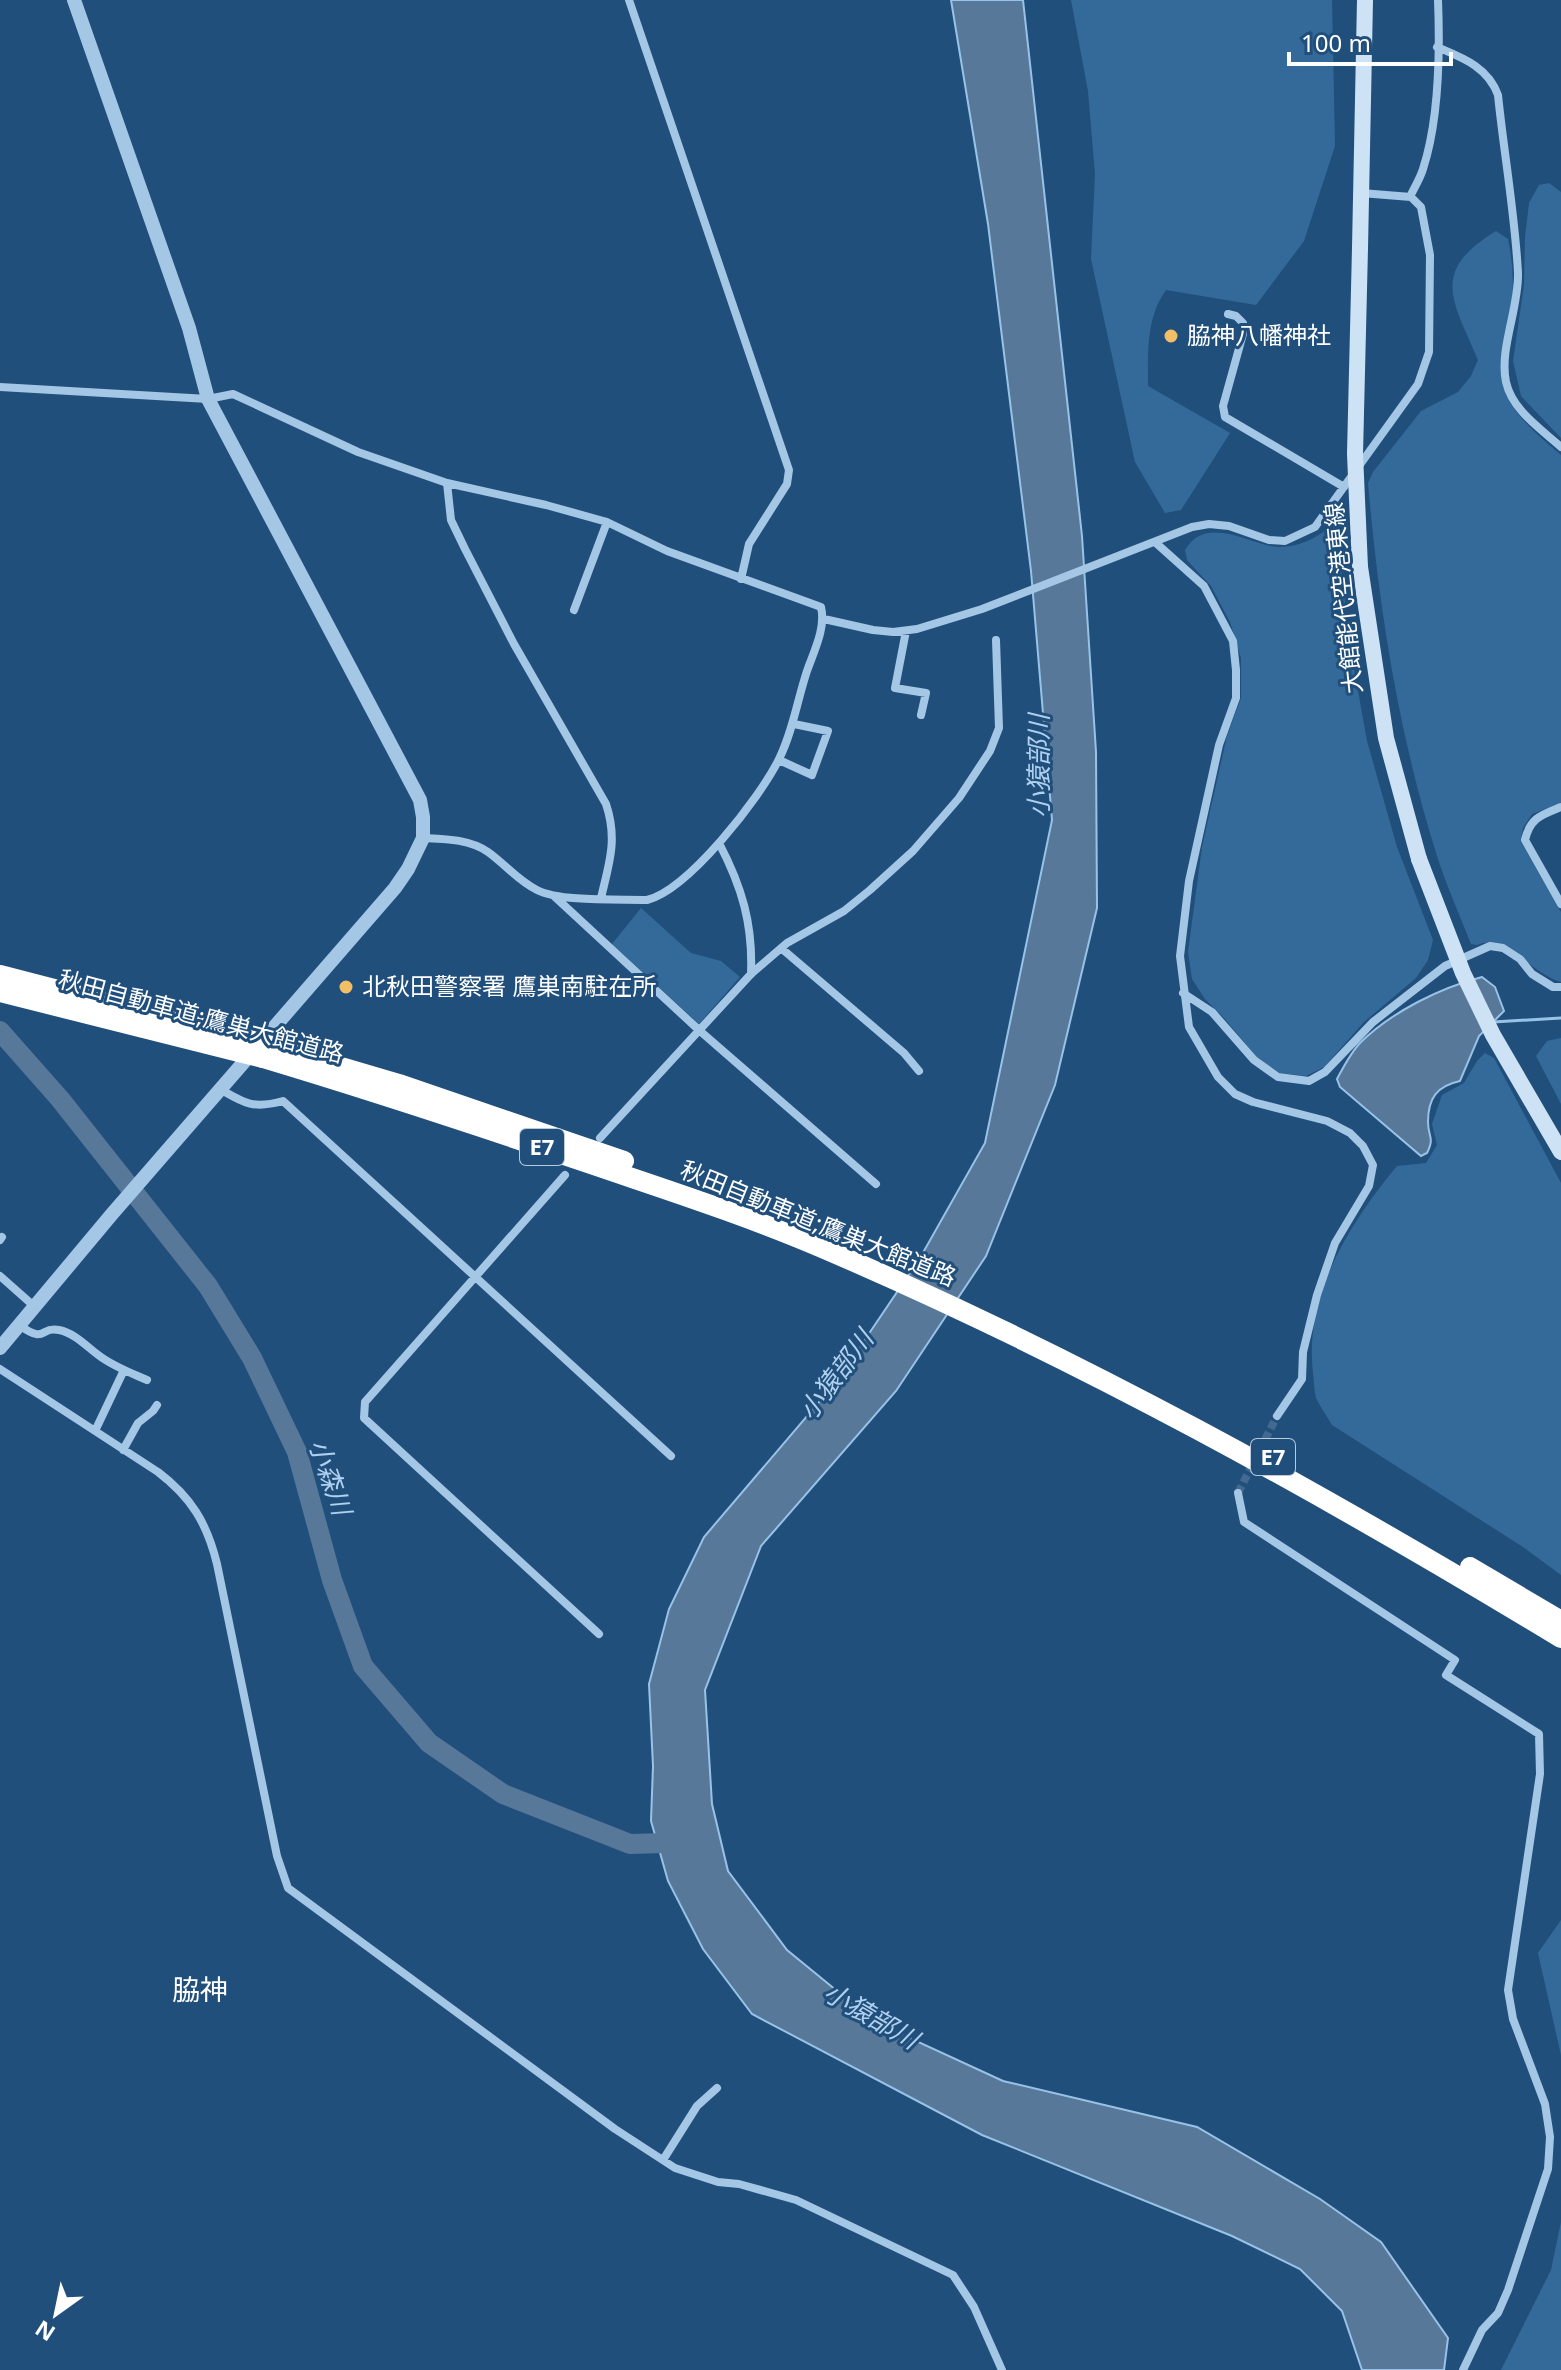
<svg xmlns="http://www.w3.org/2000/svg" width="1561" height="2370" viewBox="0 0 1561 2370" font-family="'Noto Sans','Noto Sans JP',sans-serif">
<rect width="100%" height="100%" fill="#214f7c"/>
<path fill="#346a99" d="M1071 0H1332L1335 146 1304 241 1256 305 1166 290C1146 318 1148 352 1148 386L1230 433 1181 510 1165 513 1135 462 1091 259 1095 174 1088 91Z
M1549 183 1561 192V438L1521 396 1513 361 1524 285 1525 237 1529 203 1539 185Z
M1496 231 1508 239C1514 266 1514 297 1510 324 1506 352 1494 376 1510 402 1522 423 1543 439 1561 455V803L1532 814 1523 828 1521 842 1561 912V982C1530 973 1505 932 1477 945L1471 944C1460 916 1447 887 1438 859 1399 737 1379 610 1368 483L1373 472 1421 411 1458 392 1471 376 1478 360C1453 300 1429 272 1496 231Z
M1328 528 1337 532 1350 646 1367 741 1397 847 1433 940 1428 960 1416 978 1364 1022 1324 1067 1306 1076 1280 1073 1258 1059 1224 1018 1205 999 1192 979 1188 952 1202 847 1227 736 1241 698V658L1230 622 1211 586 1187 560 1185 550C1205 517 1242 540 1270 546 1291 550 1313 541 1328 528Z
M641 908 691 953 721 961 740 977 699 1024 612 944Z
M1561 1038V1104L1536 1056 1547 1041Z
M1485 1053 1494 1058 1561 1183V1575L1523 1547 1332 1425C1327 1416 1320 1407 1316 1398 1314 1390 1314 1381 1313 1373 1304 1295 1349 1224 1397 1166L1426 1163 1437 1145 1432 1124 1442 1095 1464 1083 1477 1061Z
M1561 1920V2055L1538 1953Z
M1561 2222V2370H1501L1551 2270Z"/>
<path fill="#577899" stroke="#98c3e7" stroke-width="2" d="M951 0H1023L1082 536 1096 752 1097 908 1055 1085 986 1256 896 1391 761 1546 705 1690 712 1804 728 1871 787 1950 875 2022 1003 2081 1197 2127 1320 2199 1381 2242 1448 2338 1444 2370H1362L1342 2311 1300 2269 1232 2236 982 2135 752 2014 703 1949 668 1881 651 1821 653 1766 649 1684 669 1609 704 1537 837 1381 920 1258 985 1143 1052 820 1031 571 988 224Z
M1482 977 1495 987 1504 1011 1479 1036 1460 1081C1437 1086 1428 1098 1428 1122 1428 1137 1435 1137 1427 1153L1421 1156 1340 1087 1337 1079C1344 1066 1351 1052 1361 1042 1393 1011 1440 988 1482 977Z"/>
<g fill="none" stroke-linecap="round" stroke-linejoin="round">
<path stroke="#98c3e7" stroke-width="3" d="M1493 1022 1561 1018"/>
<path stroke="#577899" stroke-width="20" d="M0 1031 60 1099 208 1286 252 1358 297 1452 332 1580 363 1666 429 1743 503 1794 630 1844 665 1843"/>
<path stroke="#426990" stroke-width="8" stroke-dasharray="8 4" stroke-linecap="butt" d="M1238 1493 1277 1416"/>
<path stroke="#a4c7e6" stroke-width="8" d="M629 0 789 470 787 484 749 544 741 579
M1437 47C1463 58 1488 67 1498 95 1504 154 1515 214 1518 273 1519 308 1499 349 1506 382 1512 410 1541 429 1561 447
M1410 197C1414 188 1420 179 1423 169 1439 120 1440 51 1438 0
M1228 314 1236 316 1243 323V334L1223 406 1225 417 1344 487
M0 387 208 399 233 394 358 452 447 483 546 505 607 522 667 551 821 607C826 628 814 651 807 671 797 701 793 731 779 759 760 798 688 890 647 900 619 899 560 902 537 890 518 881 505 864 488 852 469 839 445 839 423 838
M447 483 451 520 465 549 514 644 606 804C618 840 609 863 601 898
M1156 543 1204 586 1233 641 1236 670V698L1219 745 1189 881 1180 956 1189 1027 1218 1077 1235 1094 1253 1102 1327 1121 1350 1133 1363 1146 1373 1165 1369 1186 1335 1243 1317 1295 1303 1352 1302 1379 1277 1416
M574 610 607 522
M824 619 873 630 893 632 917 629 982 609 1192 527 1209 524 1229 526 1269 540 1285 541 1315 527 1418 384 1429 352 1430 255 1421 207 1411 197 1361 193
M906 631 895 688 926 693 921 715
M779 760 812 775 828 731 794 724
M1561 807C1541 815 1530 818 1525 840L1561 904
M719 843C742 887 753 924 751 974
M554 896 700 1031 876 1184
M781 948 904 1053 919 1071
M1183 993 1212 1012 1254 1060 1278 1077 1309 1081 1325 1072 1373 1022 1445 966 1490 946 1503 948 1520 959 1532 974 1553 987H1561
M220 1089C245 1104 254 1109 283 1101L671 1456
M600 1138 751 974 787 943 844 911 870 890 913 851 959 798 990 751 999 728 996 640
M565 1175 365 1402 364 1418 599 1634
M0 1240 2 1237
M0 1276 35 1307
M19 1325C47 1345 39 1326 59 1330 75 1333 88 1348 101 1357 115 1367 131 1373 147 1380
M0 1369 158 1472C191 1497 207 1523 217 1564L277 1856 288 1888 615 2129 675 2168 718 2182 739 2184 796 2200 953 2275 974 2307 1002 2370
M95 1431 124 1370
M123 1450 138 1423 153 1411 157 1405
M1238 1493 1244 1522 1455 1660 1446 1675 1539 1734 1540 1774 1508 1990 1513 2019 1545 2104 1550 2137 1548 2169 1508 2290 1498 2313 1482 2330 1463 2370
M663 2160 697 2106 717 2088"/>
<path stroke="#a4c7e6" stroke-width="14" d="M0 1348 112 1214 395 888 408 869 423 838V817L420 800 208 399 189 328 74 0"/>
<path stroke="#cee2f5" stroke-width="16" d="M1360 248 1365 0
M1360 567 1386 738 1419 859"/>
<path stroke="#fff" stroke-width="20" d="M0 975 247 1039
M0 992 239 1052
M270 1046 399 1084 624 1161
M263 1058C373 1091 482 1127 591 1164 667 1190 745 1215 820 1247 1077 1357 1322 1493 1561 1638
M1470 1567 1561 1621"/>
<path stroke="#cee2f5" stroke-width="16" d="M1360 248 1355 454 1360 567
M1419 859 1463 973 1493 1035 1561 1152"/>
<path stroke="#fff" stroke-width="20" d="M247 1039 270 1046
M239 1052 263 1058"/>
</g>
<g fill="#f2bf66" stroke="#214f7c" stroke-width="3">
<circle cx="1171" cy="336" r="8"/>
<circle cx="346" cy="987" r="8"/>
</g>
<g text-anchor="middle" stroke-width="6" stroke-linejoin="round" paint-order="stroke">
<g fill="#214f7c" stroke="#bccad8" stroke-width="2">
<rect x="520" y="1129" width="44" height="36" rx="6"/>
<rect x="1251" y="1439" width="44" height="36" rx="6"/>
</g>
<g font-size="22" font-weight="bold" fill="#fff">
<text x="542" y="1155">E7</text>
<text x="1273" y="1465">E7</text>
</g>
<g font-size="24" fill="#fff" stroke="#214f7c" text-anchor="start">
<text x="1187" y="344">脇神八幡神社</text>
<text x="362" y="995">北秋田警察署 鷹巣南駐在所</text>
</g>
<g font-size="24" fill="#fff" stroke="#214f7c">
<text transform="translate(1344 598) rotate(-96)" y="8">大館能代空港東線</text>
<text transform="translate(201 1017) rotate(15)" y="8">秋田自動車道;鷹巣大館道路</text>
<text transform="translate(818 1224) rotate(22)" y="8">秋田自動車道;鷹巣大館道路</text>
</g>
<g font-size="26" font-style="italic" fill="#afd0ee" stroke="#214f7c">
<text transform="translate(1039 766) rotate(-90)" y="9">小猿部川</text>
<text transform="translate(836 1375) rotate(-53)" y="9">小猿部川</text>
<text transform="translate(330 1477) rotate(71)" y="9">小森川</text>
<text transform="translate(871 2016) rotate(30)" y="9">小猿部川</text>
</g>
<g font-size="28" fill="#fff" stroke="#214f7c">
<text x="200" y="2000">脇神</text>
</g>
</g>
<g transform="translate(56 2314) rotate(213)" stroke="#214f7c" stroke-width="6" paint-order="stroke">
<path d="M0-6L14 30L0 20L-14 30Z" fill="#ffffff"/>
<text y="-12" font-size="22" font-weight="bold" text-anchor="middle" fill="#ffffff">N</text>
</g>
<path d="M1289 52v12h162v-12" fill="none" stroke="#ffffff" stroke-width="4"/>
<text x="1301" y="52" font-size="24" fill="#ffffff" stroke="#214f7c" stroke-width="6" paint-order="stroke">100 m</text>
</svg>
